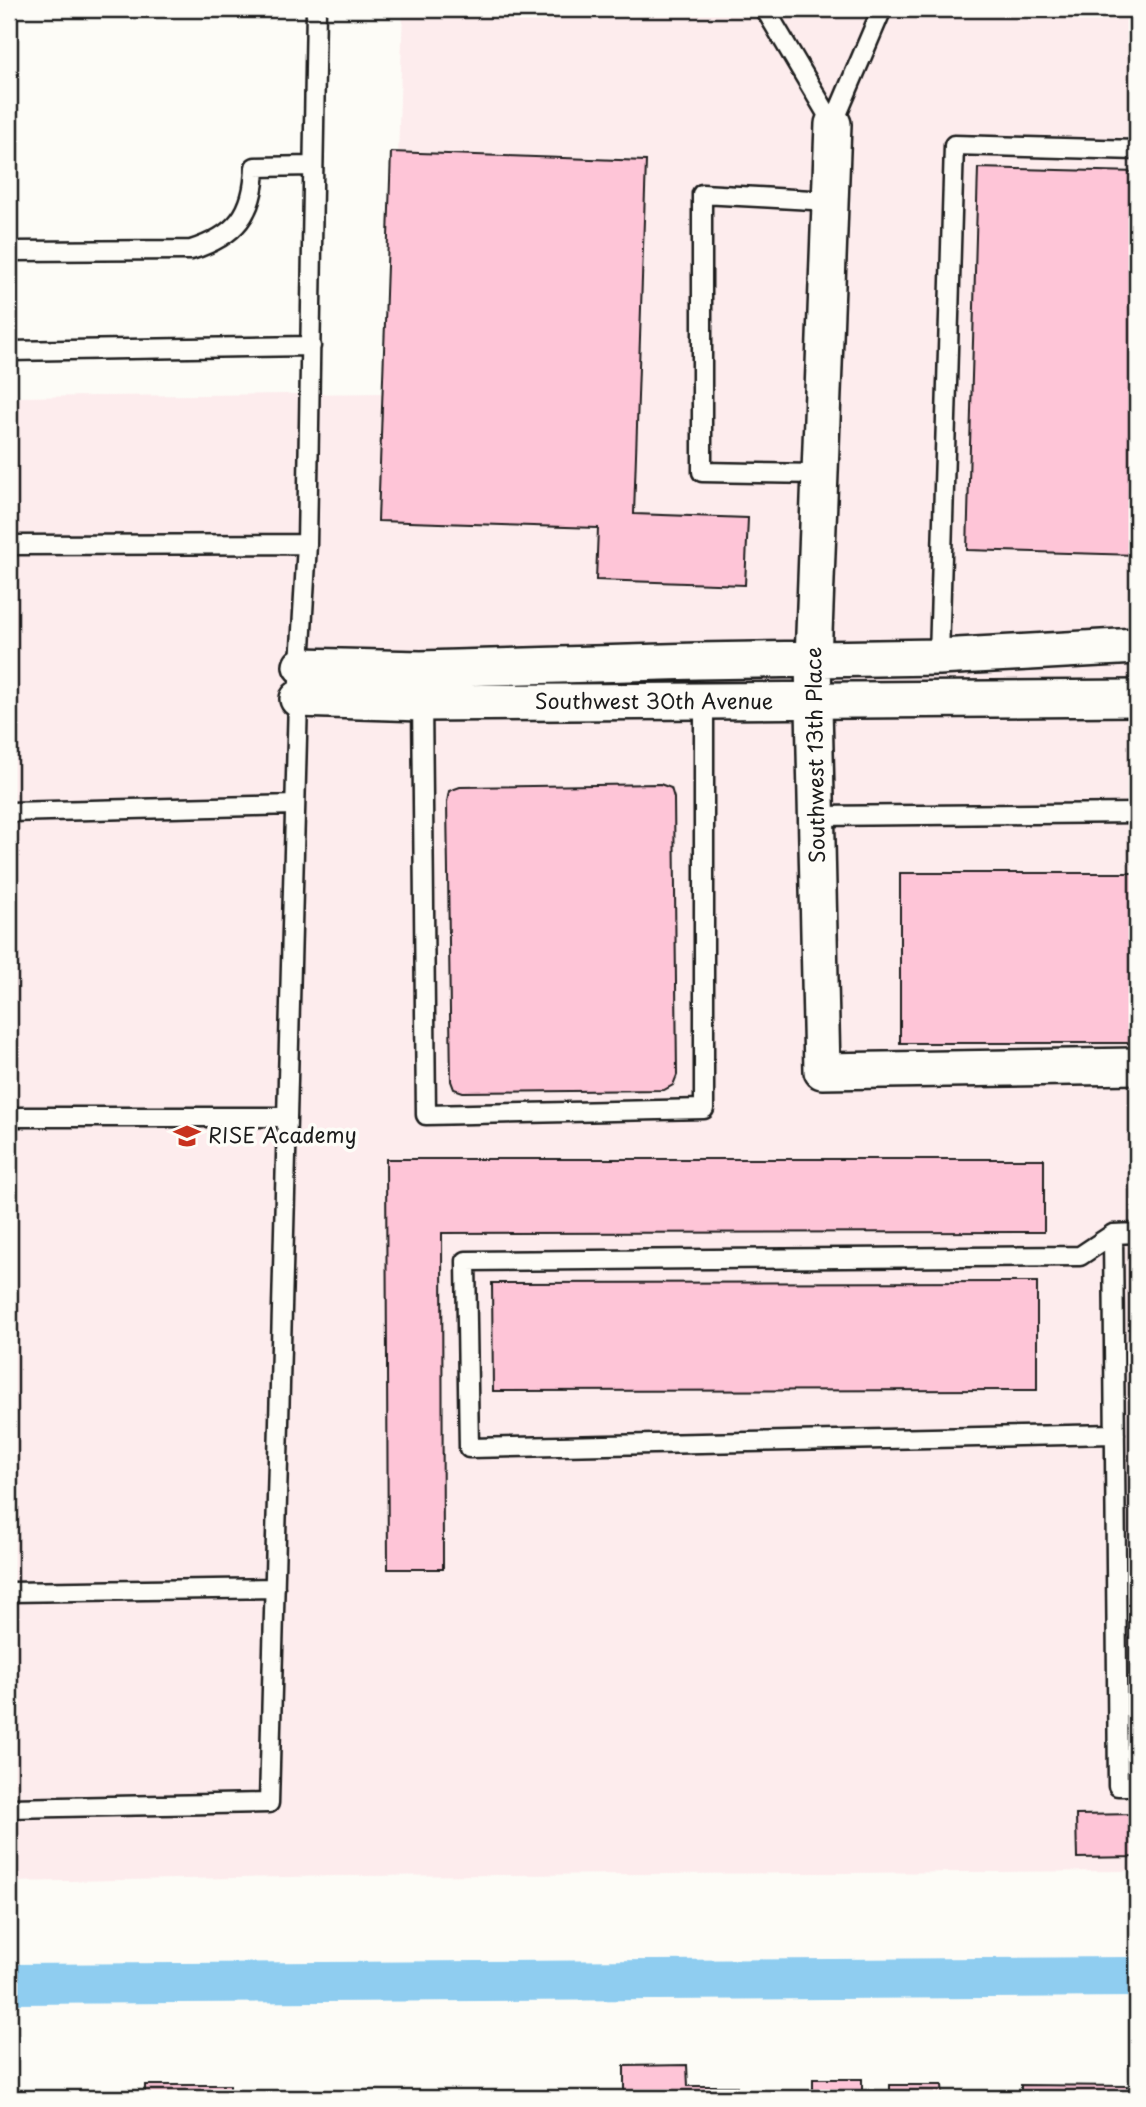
<svg xmlns="http://www.w3.org/2000/svg" width="1146" height="2107" viewBox="0 0 1146 2107" font-family="'Playpen Sans',sans-serif">
<rect width="100%" height="100%" fill="#fdfcf7"/>
<filter id="ink" filterUnits="userSpaceOnUse"><feTurbulence type="fractalNoise" baseFrequency=".0143" numOctaves="2"/><feDisplacementMap in="SourceGraphic" scale="14" xChannelSelector="R" yChannelSelector="G"/><feConvolveMatrix kernelMatrix="1 2 1 2 8 2 1 2 1" color-interpolation-filters="sRGB"/></filter>
<g filter="url(#ink)">
<path fill="#fdeced" d="M403 9H1137V1871L340 1876 9 1882V397L390 393Z"/>
<g fill="none" stroke-linecap="round" stroke-linejoin="round">
<path stroke="#8fcdf0" stroke-width="40" d="M9 1984 1137 1977"/>
</g>
<path fill="#fec5d7" stroke="#1c1c1c" stroke-width="2" d="M391 152 646 161 634 514 748 518 745 585 596 580 598 528 378 521Z
M978 168 1137 172V555L967 550Z
M660 784 671 788 674 798 677 1075 673 1085 664 1090 463 1092 454 1089 451 1081 447 802 449 791 460 787Z
M900 873H1137V1043H900Z
M386 1159H1044V1232L442 1233 443 1569H388Z
M1037 1282V1390L493 1391 492 1283Z
M1137 1814V1857L1077 1858 1076 1815Z
M687 2065 688 2086H737V2098H624V2066Z
M813 2079H862V2098H813Z
M145 2085H230V2098H145Z
M890 2085H942L943 2097 995 2098H890Z
M1021 2085 1127 2086V2098H1021Z
M493 2094 600 2096V2098H493Z"/>
<g fill="none" stroke-linecap="round" stroke-linejoin="round">
<g stroke="#1c1c1c" stroke-width="23">
<path id="lane" d="M765 9 833 124
M833 124 882 9
M9 251 191 250C236 236 254 213 255 167L313 166
M9 351 311 346
M820 474 702 472V194L830 201
M9 545 307 544
M939 657 954 145 1137 150
M422 697 426 1115 704 1109V702
M9 812 295 805
M816 816 1137 813
M9 1117H287
M1137 1233 1113 1234 1118 1786H1137
M1113 1234 1080 1256 466 1261 469 1448 1115 1434
M9 1592 275 1588
M9 1808 269 1803 298 699 307 544 316 9"/>
</g>
<g stroke="#1c1c1c" stroke-width="40">
<path id="street" d="M833 124 813 660 822 1071 1137 1066
M301 666 421 669 697 661 939 657 1137 646
M298 699 422 703 1137 698"/>
</g>
<use href="#lane" stroke="#fdfcf7" stroke-width="18"/>
<use href="#street" stroke="#fdfcf7" stroke-width="35"/>
</g>
</g>
<defs>
<g id="school-bare" transform="scale(2.1)"><path d="M0-5L7-2L0 1L-7-2ZM-4 1L0 2.5L4 1V4Q0 6-4 4Z" fill="#c8321e" stroke="#fdfcf7" stroke-width="2.5" paint-order="stroke"/></g>
</defs>
<g fill-rule="evenodd">
<use href="#school-bare" x="187" y="1136"/>
</g>
<g text-anchor="middle" stroke-width="7" stroke-linejoin="round" paint-order="stroke">
<g font-size="21" fill="#1c1c1c" stroke="#fdfcf7">
<text x="654" y="709">Southwest 30th Avenue</text>
<text transform="translate(816 755) rotate(-91)" y="7">Southwest 13th Place</text>
</g>
<g font-size="21" fill="#1c1c1c" stroke="#fdfcf7" text-anchor="start">
<text x="208" y="1143">RISE Academy</text>
</g>
</g>
<rect width="1146" height="2107" fill="none" stroke="#fdfcf7" stroke-width="35"/>
<rect x="18" y="18" width="1111" height="2072" fill="none" stroke="#1c1c1c" stroke-width="2.5" filter="url(#ink)"/>
</svg>
